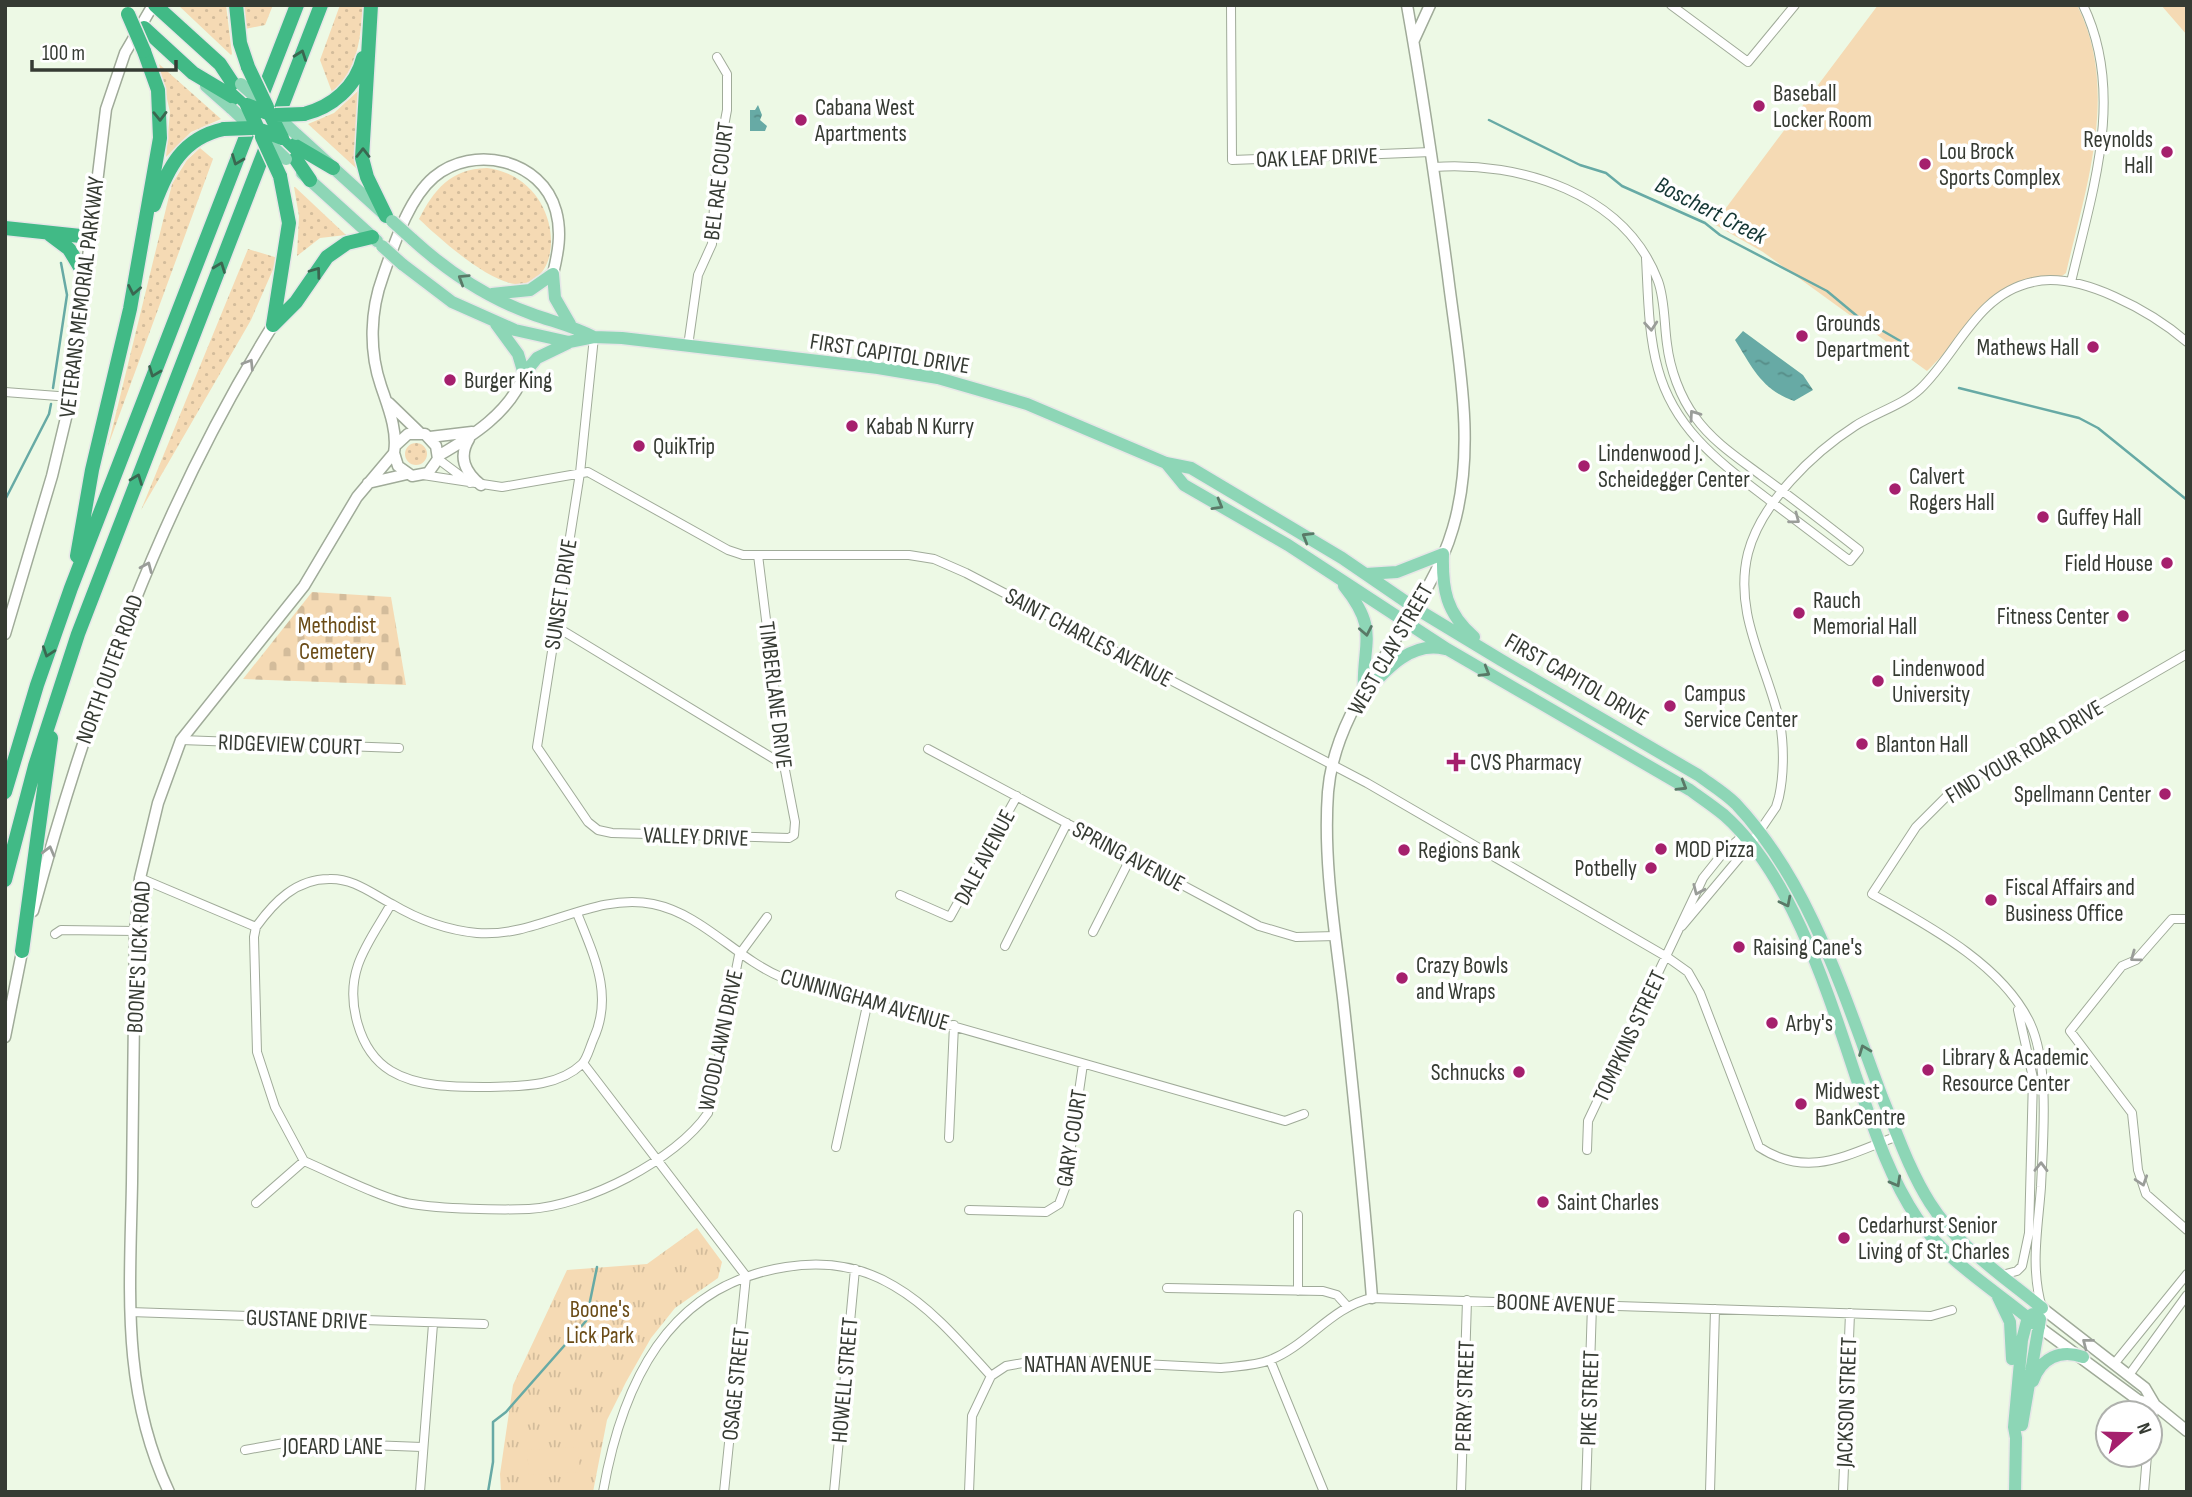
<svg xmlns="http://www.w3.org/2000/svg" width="2192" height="1497" viewBox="0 0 2192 1497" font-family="'Sofia Sans Condensed',sans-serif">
<defs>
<pattern id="grass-dots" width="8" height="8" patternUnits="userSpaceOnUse" patternTransform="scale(1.75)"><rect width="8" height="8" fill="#f5dab4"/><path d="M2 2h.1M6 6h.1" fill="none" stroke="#d3bc9b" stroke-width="1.8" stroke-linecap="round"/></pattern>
<pattern id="cemetery-stones" width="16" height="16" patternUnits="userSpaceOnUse" patternTransform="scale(1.75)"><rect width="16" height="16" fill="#f5dab4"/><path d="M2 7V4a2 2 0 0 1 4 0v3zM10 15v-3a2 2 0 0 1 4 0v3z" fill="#d3bc9b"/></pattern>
<pattern id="park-tufts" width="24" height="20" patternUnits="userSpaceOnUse" patternTransform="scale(1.75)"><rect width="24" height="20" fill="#f5dab4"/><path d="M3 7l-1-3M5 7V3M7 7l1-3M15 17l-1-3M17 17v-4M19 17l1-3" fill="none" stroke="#d3bc9b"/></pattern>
<pattern id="water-ripples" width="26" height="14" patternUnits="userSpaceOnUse" patternTransform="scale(1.75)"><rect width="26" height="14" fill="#67aaa5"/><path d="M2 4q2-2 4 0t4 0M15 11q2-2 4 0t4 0" fill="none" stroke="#568c87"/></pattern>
</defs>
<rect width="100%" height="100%" fill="#edf9e5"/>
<path fill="url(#grass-dots)" d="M178 5H226L232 54 231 55Z
M244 5H273L265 25 245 29Z
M340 5H363C360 38 359 69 332 92L320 60Z
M159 64 221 119 191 132 166 157 170 112Z
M360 89 358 169H357L308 124 334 113Z
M200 148 213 159 108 446 172 184 187 160Z
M487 168C564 178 568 284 518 284 490 284 439 238 419 219 434 190 450 169 487 168Z
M294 187H295L346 235 320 238 297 256 299 216Z
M248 249 278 258 251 320 141 510Z
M405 454a11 11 0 1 1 22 0a11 11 0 1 1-22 0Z"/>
<path fill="url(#cemetery-stones)" d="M312 592 391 597 406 685 243 679Z"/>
<path fill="url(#park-tufts)" d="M697 1228 722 1262 718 1278 675 1308 651 1338 626 1382 607 1420 593 1492H501L500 1474 513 1385 567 1270 647 1264Z"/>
<path fill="#f5dab4" d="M1878 5H2077C2120 89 2086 187 2066 273L2062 276C1978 276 1978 324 1927 371L1763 252 1714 224Z
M2161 5H2187V35Z
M578 1447 580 1472 529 1475 527 1450Z"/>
<path fill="url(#water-ripples)" d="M758 105 762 115 760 120 767 126 765 131H750V110H755Z
M1743 331 1803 375 1813 390 1794 401C1762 390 1752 367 1735 340Z"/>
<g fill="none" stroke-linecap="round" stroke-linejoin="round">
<path stroke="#67aaa5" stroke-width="2.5" d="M1489 120 1580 165 1606 173 1622 186 1705 223 1720 235 1827 291 1857 316 1909 346
M53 388 67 295 61 263
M1959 388 2079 418 2098 428 2187 500
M5 500 49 414 51 404
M488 1492 493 1462V1422L506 1412 586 1321 597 1267"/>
<g stroke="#a0ab99" stroke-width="10">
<path id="street" d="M1231 5 1232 160 1431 152
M1671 5 1748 62 1795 5
M1434 167C1520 161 1625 193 1658 281 1665 300 1664 323 1667 344 1670 369 1680 397 1695 417 1713 442 1738 458 1762 476 1795 500 1827 525 1859 550L1850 561C1823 541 1796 520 1769 500 1721 463 1675 431 1658 369 1648 333 1648 294 1646 258
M2071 282C2092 192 2126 94 2083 5
M594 337 580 473 537 747 588 822 598 830 612 833 789 838 794 835 795 822 784 765 758 555
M688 346 698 275 712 244 716 169 727 110V74L717 57
M5 392 71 397
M438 459 470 483
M423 475 502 487 588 472 728 550 743 555H909L934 559 966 573 1367 783 1667 957 1688 972 1700 993 1759 1147C1809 1180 1848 1154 1898 1136
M555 626 784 765
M181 740 399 748
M928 749 1259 926 1296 937 1336 936
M140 878 256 927C274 902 296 879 329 879 353 878 371 893 392 904 417 919 447 930 477 933 538 938 592 892 653 904 702 914 736 958 781 977L1285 1121 1304 1114
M900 895 950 917 1017 796
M391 904C380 924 365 944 358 965 346 1000 358 1051 391 1071 419 1088 459 1087 490 1087 521 1086 558 1087 582 1064 587 1059 590 1047 593 1040 614 995 594 956 577 913
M2187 919H2172L2136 960 2122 966 2070 1031 2132 1113 2138 1170 2146 1194 2187 1230
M1682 926 1750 845 1776 807 1779 797C1784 774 1784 745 1780 723 1767 665 1733 614 1748 553 1761 503 1813 453 1855 426 1875 413 1903 405 1920 389 1958 353 1976 294 2033 282 2080 271 2152 312 2187 342
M256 927 254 937 257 1052 275 1107 304 1161C332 1173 385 1200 412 1204 441 1209 500 1210 529 1209 586 1206 676 1160 708 1113L739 955 767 917
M1093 932 1131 857
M55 934 61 930 135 931
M1005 946 1067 823
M583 1063 746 1276
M949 1138 954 1025
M836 1147 868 1001
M1587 1150 1588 1121 1703 878 1723 853 1745 834
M256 1203 304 1161
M969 1210 1046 1212 1059 1204 1065 1188 1083 1064
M2002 1275 2017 1271 2022 1266 2029 1233 2033 1078 2018 1010
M1167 1288 1323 1291 1337 1295 1347 1306
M1298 1291V1215
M2042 1308C2030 1267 2038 1228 2041 1187 2043 1140 2050 1066 2030 1023 2002 964 1927 925 1872 894L1916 827 1954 789 2187 654
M130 1312 484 1324
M1270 1360 1324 1492
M2114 1364 2187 1274
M2129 1375 2187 1295
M2150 1435 2155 1405
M245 1450 290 1442 422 1447
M420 1492 433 1324
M603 1492C622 1385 667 1285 786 1267 823 1261 861 1266 894 1286 932 1308 962 1344 991 1376
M724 1492 746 1276
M834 1492 855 1269
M969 1492 972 1416 991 1376 1006 1366 1045 1359 1221 1368C1236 1366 1255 1366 1270 1360 1308 1345 1331 1307 1372 1298L1931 1316 1952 1310
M1461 1492 1467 1300
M1586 1492 1592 1305
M1710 1492 1715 1309
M1843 1492 1850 1313
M2144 1492 2147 1455"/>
</g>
<g stroke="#a0ab99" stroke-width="13">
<path id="secondary" d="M1414 40 1430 5
M389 403 420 433
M430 437 472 432
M469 439C458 457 465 472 481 485
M394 453 398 466 412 476 428 473 438 459 436 446 425 434H408L396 445
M438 456C471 437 511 412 524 374
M368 483 407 474
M5 634 52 476 71 397 106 109 125 53 153 5
M33 911C89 706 160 506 273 325
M5 1037 23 947
M1372 1298C1364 1198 1354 1098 1343 998 1335 931 1323 860 1328 792 1336 693 1426 622 1453 528 1477 447 1458 358 1448 276 1436 185 1423 95 1407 5
M2042 1308 2145 1388 2155 1405 2187 1431
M2039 1327 2138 1400 2155 1405
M169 1492C121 1390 130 1291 132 1183 133 1099 134 1015 135 931L140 878 158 803 181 740 304 586 357 497 394 453C398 431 388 407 381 386 369 351 370 311 383 276 394 245 408 199 434 177 473 144 542 159 556 211 562 233 558 253 553 274"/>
</g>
<g stroke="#e7e7e7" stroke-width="15">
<path id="primary" d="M206 86 232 109
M296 134 384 214
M302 173 377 241
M412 239C447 271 487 298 532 314 554 322 573 326 594 337
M402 264 452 302 515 330 569 342 594 337 622 338 878 368 938 378 1027 404 1166 463 1191 468 1342 558 1415 608 1501 660 1698 775C1710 784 1725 793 1736 804 1811 884 1844 996 1882 1097 1897 1133 1909 1170 1930 1203 1957 1246 2003 1276 2042 1308
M553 274 555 298 570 324
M492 294 530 290 553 274
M496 324 518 354 524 374
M524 374 537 358 568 343
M1166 463 1184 485 1288 545 1447 649 1690 790C1701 798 1713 806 1724 815 1792 875 1828 993 1856 1077 1873 1126 1888 1175 1917 1218 1947 1263 1999 1292 2039 1327
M1366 574 1397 572 1443 554C1442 589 1446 613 1474 637
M1344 586C1381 632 1361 643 1364 694
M1364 694C1384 672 1410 640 1445 649
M1998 1297 2010 1322 2012 1359
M2033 1381C2041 1358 2060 1349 2083 1357
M2022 1425 2040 1319
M2015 1492 2016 1438 2014 1427 2022 1340 2028 1317 2033 1314"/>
</g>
<g stroke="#e7e7e7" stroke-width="17">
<path id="highway" d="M155 5 220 64 247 105
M236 5 240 43 248 67
M371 5 362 158 367 177 386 216
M144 28 193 73 245 104
M304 114C332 107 356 87 363 58
M282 138 333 168
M282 139 310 180
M154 205C168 168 182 138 224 129
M5 228 90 237
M49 234 69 249 86 277
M273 325 289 223 280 176
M273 325 296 302 327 257 347 243 372 237
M77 556 92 470 130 309 160 138 158 90 144 51
M5 792 37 685 71 588 297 5
M5 880 35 766 78 634 321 5
M22 951 51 738"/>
</g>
<use href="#street" stroke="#fff" stroke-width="8"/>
<use href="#secondary" stroke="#fff" stroke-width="10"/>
<use href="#primary" stroke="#8dd6b6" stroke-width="12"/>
<use href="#highway" stroke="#41ba86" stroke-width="14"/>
<g stroke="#e7e7e7" stroke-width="15" stroke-linecap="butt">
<path id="primary-bridge" d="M241 84 264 105
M232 109 252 128
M276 115 296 134
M263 137 286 159
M392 221 412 239
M382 246 402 264"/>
</g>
<g stroke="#e7e7e7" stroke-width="17" stroke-linecap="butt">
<path id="highway-bridge" d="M128 14 144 51
M248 67 267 107
M247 105 258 129 282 138
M247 105 270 114 282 138
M276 115 304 114
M224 129 252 128
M262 137 280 176"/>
</g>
<use href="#primary-bridge" stroke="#8dd6b6" stroke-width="12"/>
<use href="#highway-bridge" stroke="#41ba86" stroke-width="14"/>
</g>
<defs><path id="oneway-chevron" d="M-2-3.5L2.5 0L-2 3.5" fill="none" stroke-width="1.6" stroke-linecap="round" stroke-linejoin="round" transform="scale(1.75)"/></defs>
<g stroke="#3a6750">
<use href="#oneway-chevron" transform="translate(301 55) rotate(-70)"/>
<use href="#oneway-chevron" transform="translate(160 116) rotate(89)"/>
<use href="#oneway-chevron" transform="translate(363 153) rotate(-90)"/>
<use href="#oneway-chevron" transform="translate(237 160) rotate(111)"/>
<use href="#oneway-chevron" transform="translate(220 267) rotate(-69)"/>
<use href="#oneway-chevron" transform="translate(316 272) rotate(-54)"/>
<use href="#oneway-chevron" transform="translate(134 290) rotate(101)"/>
<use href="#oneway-chevron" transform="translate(154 372) rotate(111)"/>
<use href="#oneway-chevron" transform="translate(137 479) rotate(-69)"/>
<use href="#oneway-chevron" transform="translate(48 652) rotate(109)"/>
</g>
<g stroke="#597967">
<use href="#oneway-chevron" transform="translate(463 279) rotate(-148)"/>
<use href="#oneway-chevron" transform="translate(1218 505) rotate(30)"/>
<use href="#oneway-chevron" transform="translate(1307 537) rotate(-149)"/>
<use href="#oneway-chevron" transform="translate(1366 631) rotate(79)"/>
<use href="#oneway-chevron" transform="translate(1485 672) rotate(31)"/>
<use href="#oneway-chevron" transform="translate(1682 786) rotate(31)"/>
<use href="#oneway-chevron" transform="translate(1786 902) rotate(63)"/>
<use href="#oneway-chevron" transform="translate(1864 1050) rotate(-111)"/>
<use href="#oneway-chevron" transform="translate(1896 1182) rotate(61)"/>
</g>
<g stroke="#9a9d99">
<use href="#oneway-chevron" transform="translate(1651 326) rotate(85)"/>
<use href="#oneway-chevron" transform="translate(249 364) rotate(-58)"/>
<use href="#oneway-chevron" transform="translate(1694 415) rotate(-125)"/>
<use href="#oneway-chevron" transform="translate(1795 519) rotate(37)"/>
<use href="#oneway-chevron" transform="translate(147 567) rotate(-67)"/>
<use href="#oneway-chevron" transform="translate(49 851) rotate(-75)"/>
<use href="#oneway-chevron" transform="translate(1698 890) rotate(114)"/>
<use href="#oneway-chevron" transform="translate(2135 957) rotate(144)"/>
<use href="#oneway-chevron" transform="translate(2041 1167) rotate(-89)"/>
<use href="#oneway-chevron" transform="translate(2142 1181) rotate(72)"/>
<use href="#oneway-chevron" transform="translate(2087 1343) rotate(-142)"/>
</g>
<g fill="#a5206d" stroke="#fff" stroke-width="2.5">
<circle cx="1759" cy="106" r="7"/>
<circle cx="801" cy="120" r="7"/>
<circle cx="2167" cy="152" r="7"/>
<circle cx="1925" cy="164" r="7"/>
<circle cx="1802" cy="336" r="7"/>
<circle cx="2093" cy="347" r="7"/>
<circle cx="450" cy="380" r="7"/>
<circle cx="852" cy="426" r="7"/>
<circle cx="639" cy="446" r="7"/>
<circle cx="1584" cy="466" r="7"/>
<circle cx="1895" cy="489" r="7"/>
<circle cx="2043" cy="517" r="7"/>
<circle cx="2167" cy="563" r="7"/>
<circle cx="1799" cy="613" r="7"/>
<circle cx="2123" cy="616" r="7"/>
<circle cx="1878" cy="681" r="7"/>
<circle cx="1670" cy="706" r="7"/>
<circle cx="1862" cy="744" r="7"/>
<path d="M1452.5 751.5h7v7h7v7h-7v7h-7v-7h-7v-7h7z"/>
<circle cx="2165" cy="794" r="7"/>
<circle cx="1661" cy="849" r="7"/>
<circle cx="1404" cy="850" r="7"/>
<circle cx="1651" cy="868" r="7"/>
<circle cx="1991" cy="900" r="7"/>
<circle cx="1739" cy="947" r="7"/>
<circle cx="1402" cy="978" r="7"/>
<circle cx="1772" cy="1023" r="7"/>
<circle cx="1928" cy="1070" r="7"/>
<circle cx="1519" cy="1072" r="7"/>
<circle cx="1801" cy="1104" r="7"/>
<circle cx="1543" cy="1202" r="7"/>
<circle cx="1844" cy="1238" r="7"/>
</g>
<g text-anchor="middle" stroke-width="7" stroke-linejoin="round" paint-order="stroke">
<g font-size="23" fill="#363b33" stroke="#fff" text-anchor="start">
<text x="1773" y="101">Baseball<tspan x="1773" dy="26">Locker Room</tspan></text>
<text x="815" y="115">Cabana West<tspan x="815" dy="26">Apartments</tspan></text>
<text x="2153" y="147" text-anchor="end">Reynolds<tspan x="2153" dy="26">Hall</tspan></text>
<text x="1939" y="159">Lou Brock<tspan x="1939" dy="26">Sports Complex</tspan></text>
<text x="1816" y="331">Grounds<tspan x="1816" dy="26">Department</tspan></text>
<text x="2079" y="355" text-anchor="end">Mathews Hall</text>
<text x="464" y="388">Burger King</text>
<text x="866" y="434">Kabab N Kurry</text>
<text x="653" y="454">QuikTrip</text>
<text x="1598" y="461">Lindenwood J.<tspan x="1598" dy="26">Scheidegger Center</tspan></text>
<text x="1909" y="484">Calvert<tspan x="1909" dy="26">Rogers Hall</tspan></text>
<text x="2057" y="525">Guffey Hall</text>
<text x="2153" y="571" text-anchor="end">Field House</text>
<text x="1813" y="608">Rauch<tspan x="1813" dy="26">Memorial Hall</tspan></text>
<text x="2109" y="624" text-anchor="end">Fitness Center</text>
<text x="1892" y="676">Lindenwood<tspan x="1892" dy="26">University</tspan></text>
<text x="1684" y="701">Campus<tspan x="1684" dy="26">Service Center</tspan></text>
<text x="1876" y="752">Blanton Hall</text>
<text x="1470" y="770">CVS Pharmacy</text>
<text x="2151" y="802" text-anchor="end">Spellmann Center</text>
<text x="1675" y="857">MOD Pizza</text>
<text x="1418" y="858">Regions Bank</text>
<text x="1637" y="876" text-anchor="end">Potbelly</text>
<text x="2005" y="895">Fiscal Affairs and<tspan x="2005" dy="26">Business Office</tspan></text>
<text x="1753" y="955">Raising Cane's</text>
<text x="1416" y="973">Crazy Bowls<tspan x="1416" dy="26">and Wraps</tspan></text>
<text x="1786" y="1031">Arby's</text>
<text x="1942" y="1065">Library &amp; Academic<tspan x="1942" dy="26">Resource Center</tspan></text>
<text x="1505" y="1080" text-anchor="end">Schnucks</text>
<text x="1815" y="1099">Midwest<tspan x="1815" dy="26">BankCentre</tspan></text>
<text x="1557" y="1210">Saint Charles</text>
<text x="1858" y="1233">Cedarhurst Senior<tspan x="1858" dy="26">Living of St. Charles</tspan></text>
</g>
<g font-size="23" fill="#363b33" stroke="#fff">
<text transform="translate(1317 157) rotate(-2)" y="8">OAK LEAF DRIVE</text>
<text transform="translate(718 181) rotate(-83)" y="8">BEL RAE COURT</text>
<text transform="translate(81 297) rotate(-83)" y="8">VETERANS MEMORIAL PARKWAY</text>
<text transform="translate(890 353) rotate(9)" y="8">FIRST CAPITOL DRIVE</text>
<text transform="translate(560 594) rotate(-81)" y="8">SUNSET DRIVE</text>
<text transform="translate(1089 637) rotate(28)" y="8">SAINT CHARLES AVENUE</text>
<text transform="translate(1390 649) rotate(-60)" y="8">WEST CLAY STREET</text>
<text transform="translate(109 669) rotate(-70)" y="8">NORTH OUTER ROAD</text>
<text transform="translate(1577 679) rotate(30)" y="8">FIRST CAPITOL DRIVE</text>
<text transform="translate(776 695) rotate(83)" y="8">TIMBERLANE DRIVE</text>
<text transform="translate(290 744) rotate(2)" y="8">RIDGEVIEW COURT</text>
<text transform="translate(2024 751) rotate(-31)" y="8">FIND YOUR ROAR DRIVE</text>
<text transform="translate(696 836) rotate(2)" y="8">VALLEY DRIVE</text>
<text transform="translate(1129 856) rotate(28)" y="8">SPRING AVENUE</text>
<text transform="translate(984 857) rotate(-62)" y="8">DALE AVENUE</text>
<text transform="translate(138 957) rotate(-87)" y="8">BOONE'S LICK ROAD</text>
<text transform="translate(865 999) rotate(16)" y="8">CUNNINGHAM AVENUE</text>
<text transform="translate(1629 1036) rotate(-65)" y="8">TOMPKINS STREET</text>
<text transform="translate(720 1040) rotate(-78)" y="8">WOODLAWN DRIVE</text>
<text transform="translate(1071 1138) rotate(-81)" y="8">GARY COURT</text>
<text transform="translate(1556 1303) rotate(2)" y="8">BOONE AVENUE</text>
<text transform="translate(307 1319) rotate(2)" y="8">GUSTANE DRIVE</text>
<text x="1088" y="1372">NATHAN AVENUE</text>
<text transform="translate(844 1380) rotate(-85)" y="8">HOWELL STREET</text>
<text transform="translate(735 1384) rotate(-84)" y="8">OSAGE STREET</text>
<text transform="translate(1464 1396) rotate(-88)" y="8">PERRY STREET</text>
<text transform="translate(1589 1398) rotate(-88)" y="8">PIKE STREET</text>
<text transform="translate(1846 1402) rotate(-88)" y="8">JACKSON STREET</text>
<text x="333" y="1454">JOEARD LANE</text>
</g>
<g font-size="23" fill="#6a4b16" stroke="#fff">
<text x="337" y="633">Methodist<tspan x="337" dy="26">Cemetery</tspan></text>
<text x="600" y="1317">Boone's<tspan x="600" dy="26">Lick Park</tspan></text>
</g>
<g font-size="24" font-style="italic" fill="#143634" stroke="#fff">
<text transform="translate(1711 210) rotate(27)" y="8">Boschert Creek</text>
</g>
</g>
<rect width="2192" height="1497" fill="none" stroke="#363b33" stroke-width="14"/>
<g transform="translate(2129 1434) rotate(70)"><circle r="33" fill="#ffffff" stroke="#afb1ad" stroke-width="2"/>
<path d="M0-5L12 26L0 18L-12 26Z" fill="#a5206d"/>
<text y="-10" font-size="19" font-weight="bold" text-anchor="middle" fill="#363b33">N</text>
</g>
<path d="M32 60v10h144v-10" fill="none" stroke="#363b33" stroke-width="3.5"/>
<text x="42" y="60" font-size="21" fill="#363b33" stroke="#ffffff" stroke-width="5" paint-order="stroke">100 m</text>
</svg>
